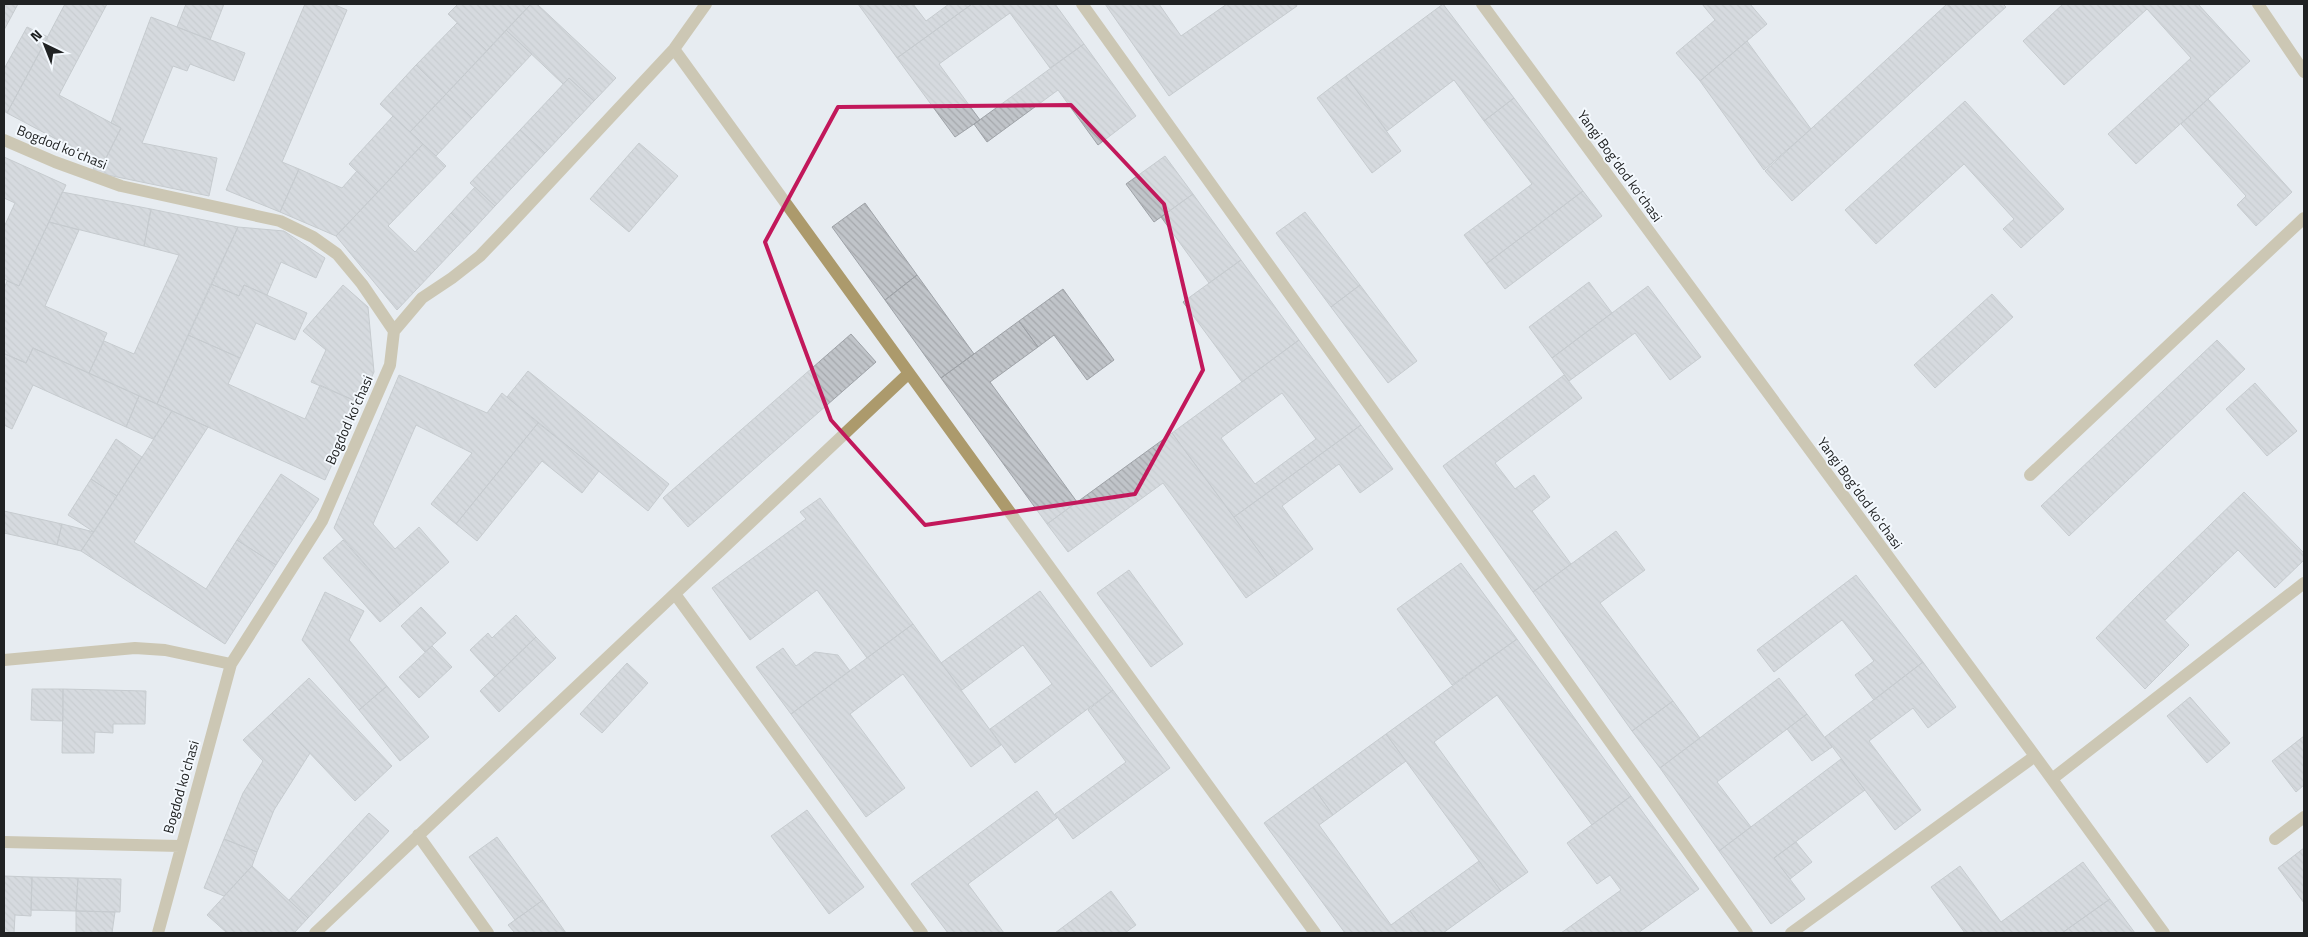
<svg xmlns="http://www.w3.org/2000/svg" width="2308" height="937" viewBox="0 0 2308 937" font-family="'Titillium Web',sans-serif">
<defs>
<pattern id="building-back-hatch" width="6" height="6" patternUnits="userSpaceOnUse" patternTransform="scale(1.25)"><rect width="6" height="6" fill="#c0c4c9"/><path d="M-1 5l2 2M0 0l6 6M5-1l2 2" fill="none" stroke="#a5a8ac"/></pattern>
</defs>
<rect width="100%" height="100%" fill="#e7ecf1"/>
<path fill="url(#building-back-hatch)" stroke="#9ea2a7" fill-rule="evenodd" d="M4 4H18L4 30Z
M65 4H107L59 95 121 128 103 164 7 113Z
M186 4H224L210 40 177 27Z
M305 4H333L347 10 282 162 299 169 280 212 226 190Z
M458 4H531L487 51 448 14Z
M531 4H537L616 78 594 101 569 78 563 84 506 30Z
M858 4H901L902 6 913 4 926 21 949 4H972L897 58Z
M972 4H1055L1084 44 1050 68 1010 13 939 64 980 120 955 137 897 58Z
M1105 4H1159L1181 36 1227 4H1296L1297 6 1169 96Z
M1443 4 1514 98 1484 121 1454 80 1387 131 1346 76Z
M1702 4H1750L1767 24 1700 81 1676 53 1715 20Z
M1947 4 1976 34 1792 201 1765 171Z
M1948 4H2003L2006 7 1976 34Z
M2063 4H2198L2250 61 2136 164 2108 134 2191 58 2147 9 2064 85 2023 41Z
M151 17 245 53 234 81 190 64 187 71 173 66 142 143 217 158 209 196 93 172 95 160 103 164 121 128 111 123Z
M457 23 487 51 446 94 416 65Z
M27 27 48 37 7 113 4 111V69Z
M506 30 532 54 472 118 446 94Z
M1747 41 1811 129 1764 170 1700 81Z
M1084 44 1136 116 1098 145 1058 90 987 142 974 124Z
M416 65 446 94 410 132 380 104Z
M1346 76 1401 151 1372 173 1317 98Z
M569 78 594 101 545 153 520 130Z
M446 94 472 118 436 156 410 132Z
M1514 98 1583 191 1486 264 1464 235 1532 184 1484 121Z
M2208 99 2292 192 2256 226 2237 205 2246 196 2181 124Z
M1965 101 2064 209 2021 248 2003 229 2014 219 1964 164 1876 244 1845 210Z
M393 116 423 144 378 192 349 164Z
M520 130 545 153 495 206 470 183Z
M639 143 678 176 629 232 590 199Z
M423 144 446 166 388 226 415 252 451 213 471 232 397 310 336 236Z
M1165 156 1193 194 1154 222 1126 184Z
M4 157 66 185 19 286 4 279V227L15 203 4 198Z
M299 169 342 188 357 171 378 192 336 236 280 212Z
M475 187 495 206 471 232 451 213Z
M1583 191 1602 216 1505 289 1486 264Z
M62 192 151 209 144 246 49 222Z
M1193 194 1241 260 1209 283 1161 217Z
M865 203 917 275 885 300 832 227Z
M151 209 238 227 157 404 89 373 104 341 134 354 179 255 144 246Z
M1305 212 1360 285 1331 307 1276 233Z
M49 222 79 230 45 306 107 333 89 373 33 348 26 363 5 354 4 357V289L7 281 19 286Z
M238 227 284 231 325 258 316 278 281 262 267 295 244 285 239 296 211 284Z
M1241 260 1299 340 1242 382 1183 302Z
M917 275 974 354 941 378 885 300Z
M1589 282 1612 313 1552 358 1529 327Z
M211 284 239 296 244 285 307 313 295 340 256 323 240 358 188 335Z
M343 285 368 307 374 372 360 403 311 382 326 350 303 331Z
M1360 285 1417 361 1388 383 1331 307Z
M1648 286 1701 357 1670 380 1635 333 1569 381 1552 358Z
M1063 289 1114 360 1087 380 1054 335 1038 347 1019 321Z
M1992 294 2013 317 1935 388 1914 365Z
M1019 321 1038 347 990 382 1077 502 1047 524 941 378Z
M851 334 876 362 688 527 663 498Z
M188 335 240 358 228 384 305 419 320 385 360 403 325 480 157 404Z
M1299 340 1361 425 1234 517 1172 433ZM1282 393 1316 439 1255 484 1221 438Z
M2217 340 2245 369 2069 536 2041 506Z
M33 348 139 396 126 427 33 385 12 429 4 425V357L5 354 26 363Z
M528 371 669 484 648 511 507 397Z
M399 375 487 413 502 393 538 423 456 524 431 504 472 453 416 425 373 524 395 549 419 527 449 562 400 605 334 528Z
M1564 375 1582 398 1495 463 1515 489 1534 475 1550 497 1532 511 1571 564 1533 592 1443 466Z
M2255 383 2297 431 2267 456 2226 409Z
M139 396 172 411 153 439 126 427Z
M172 411 208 427 134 542 206 589 237 540 276 565 225 644 81 551Z
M538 423 599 471 582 493 542 461 477 541 456 524Z
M1361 425 1393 469 1360 493 1339 464 1282 506 1313 549 1277 576 1234 517Z
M1172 433 1277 576 1246 598 1163 483 1068 552 1047 524Z
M116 439 142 457 117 496 91 479Z
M281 474 319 499 276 565 237 540Z
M91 479 117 496 94 532 68 515Z
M2244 492 2304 553V560L2275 588 2238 550 2165 620 2139 594Z
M820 498 913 624 867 658 817 590 750 640 712 588 806 519 800 512Z
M4 511 62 524 57 545 4 533Z
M62 524 94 532 81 551 57 545Z
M1616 531 1645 570 1600 603 1673 701 1632 731 1533 592Z
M343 540 400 605 380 622 323 558Z
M1461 563 1517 639 1452 685 1397 609Z
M1129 570 1183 644 1151 667 1097 593Z
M1856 575 1923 662 1874 700 1855 675 1874 661 1842 620 1774 672 1757 650Z
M1040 591 1113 690 1015 763 990 729 1052 684 1023 645 962 690 941 663Z
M325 592 364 611 349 640 387 686 359 710 302 640Z
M2139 594 2189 645 2145 689 2096 638Z
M421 607 446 633 425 652 401 626Z
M516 615 536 637 495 677 470 650 488 633 492 638Z
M913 624 1001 745 971 767 903 674 850 714 905 788 866 817 791 714Z
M536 637 556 658 499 712 480 691Z
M1517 639 1631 796 1592 825 1497 695 1434 742 1528 872 1501 891 1386 734Z
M432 646 452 667 419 698 399 677Z
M783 648 796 666 815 652 838 655 850 671 791 714 756 667Z
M1923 662 1956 707 1928 728 1913 708 1869 741 1921 810 1895 830 1825 737Z
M627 663 648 683 602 733 580 714Z
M309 678 392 766 355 801 272 713Z
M1779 678 1807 714 1717 782 1751 827 1719 851 1660 768Z
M387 686 429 737 400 761 359 710Z
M32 689H63V721L31 720Z
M63 689 146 691 145 724H113V733L95 732 94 753H62Z
M1113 690 1170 768 1073 839 1055 814 1126 762 1088 710Z
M2190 697 2230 743 2207 763 2167 716Z
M1673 701 1700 738 1660 768 1632 731Z
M272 713 310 753 274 810 257 852 224 839 243 793 263 761 243 740Z
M1807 714 1832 747 1812 761 1787 729Z
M1386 734 1406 761 1333 815 1313 787Z
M2304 736V785L2296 792 2272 761Z
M1841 759 1865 790 1774 858 1805 899 1771 924 1719 851Z
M1313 787 1333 815 1319 825 1391 925 1410 911 1426 933H1345L1264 823Z
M1037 791 1057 818 968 884 1004 933H948L911 884Z
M1631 796 1699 889 1638 933H1561L1621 890 1610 875 1597 884 1567 843Z
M807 810 864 887 829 914 771 836Z
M369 813 389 831 331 893 312 875Z
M497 837 543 900 515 920 469 857Z
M224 839 257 852 252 866 224 896 204 888Z
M1796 842 1812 862 1790 879 1774 858Z
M2304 848V903L2278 868Z
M1479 861 1501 891 1443 933H1426L1410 911Z
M2083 862 2110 899 2062 933H1965L1931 887 1960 866 2001 922Z
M252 866 308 918 294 933H227L207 915Z
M312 875 331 893 308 918 289 900Z
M4 876 32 877 31 916 15 915 14 933H4Z
M32 877 78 878 76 911 31 910Z
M78 878 121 879 120 912 76 911Z
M1111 891 1136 925 1125 933H1055Z
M2110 899 2135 933H2062Z
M543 900 566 933H515L508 925Z
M76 911 115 912 112 933H76Z"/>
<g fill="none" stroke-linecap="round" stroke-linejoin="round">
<path stroke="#ac9a6c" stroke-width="12" d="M1082 4 1747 933
M1482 4 2035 756 1791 933
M2258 4 2304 72
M674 49 1315 933
M4 140 55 162 121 186 280 221 313 237 337 254 362 284 394 331 390 365 322 521 231 664 158 933
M394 331 422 298 452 278 480 256 504 231 674 49 706 4
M2030 475 2304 218
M675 594 922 933
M4 660 135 648 165 650 231 664
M2035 756 2164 933
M2052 779 2304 583
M418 835 488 933
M2275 839 2304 817
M4 842 180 846
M315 933 909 373"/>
</g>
<path d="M0 0H2308V937H0ZM1071 105 1164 204 1203 370 1135 494 925 525 831 420 765 242 838 107Z" fill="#e7ecf1" fill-opacity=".55" fill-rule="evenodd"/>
<path fill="none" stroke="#c2185b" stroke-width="4" stroke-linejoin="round" d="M1071 105 1164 204 1203 370 1135 494 925 525 831 420 765 242 838 107Z"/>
<g text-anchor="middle" stroke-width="4" stroke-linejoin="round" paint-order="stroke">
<g font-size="14" fill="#202223" stroke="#f4f9fe">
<text transform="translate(62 147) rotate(22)" y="5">Bogdod koʻchasi</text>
<text transform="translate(1620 166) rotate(54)" y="5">Yangi Bogʻdod koʻchasi</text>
<text transform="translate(349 420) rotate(-66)" y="5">Bogdod koʻchasi</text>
<text transform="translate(1860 493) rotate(54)" y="5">Yangi Bogʻdod koʻchasi</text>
<text transform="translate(181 787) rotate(-74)" y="5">Bogdod koʻchasi</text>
</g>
</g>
<rect width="2308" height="937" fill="none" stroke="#202223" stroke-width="10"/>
<g transform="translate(45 45) rotate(317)" stroke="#f4f9fe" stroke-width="4" paint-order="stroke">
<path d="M0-4L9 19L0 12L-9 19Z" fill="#202223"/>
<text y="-8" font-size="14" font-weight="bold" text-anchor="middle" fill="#202223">N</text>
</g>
</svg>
